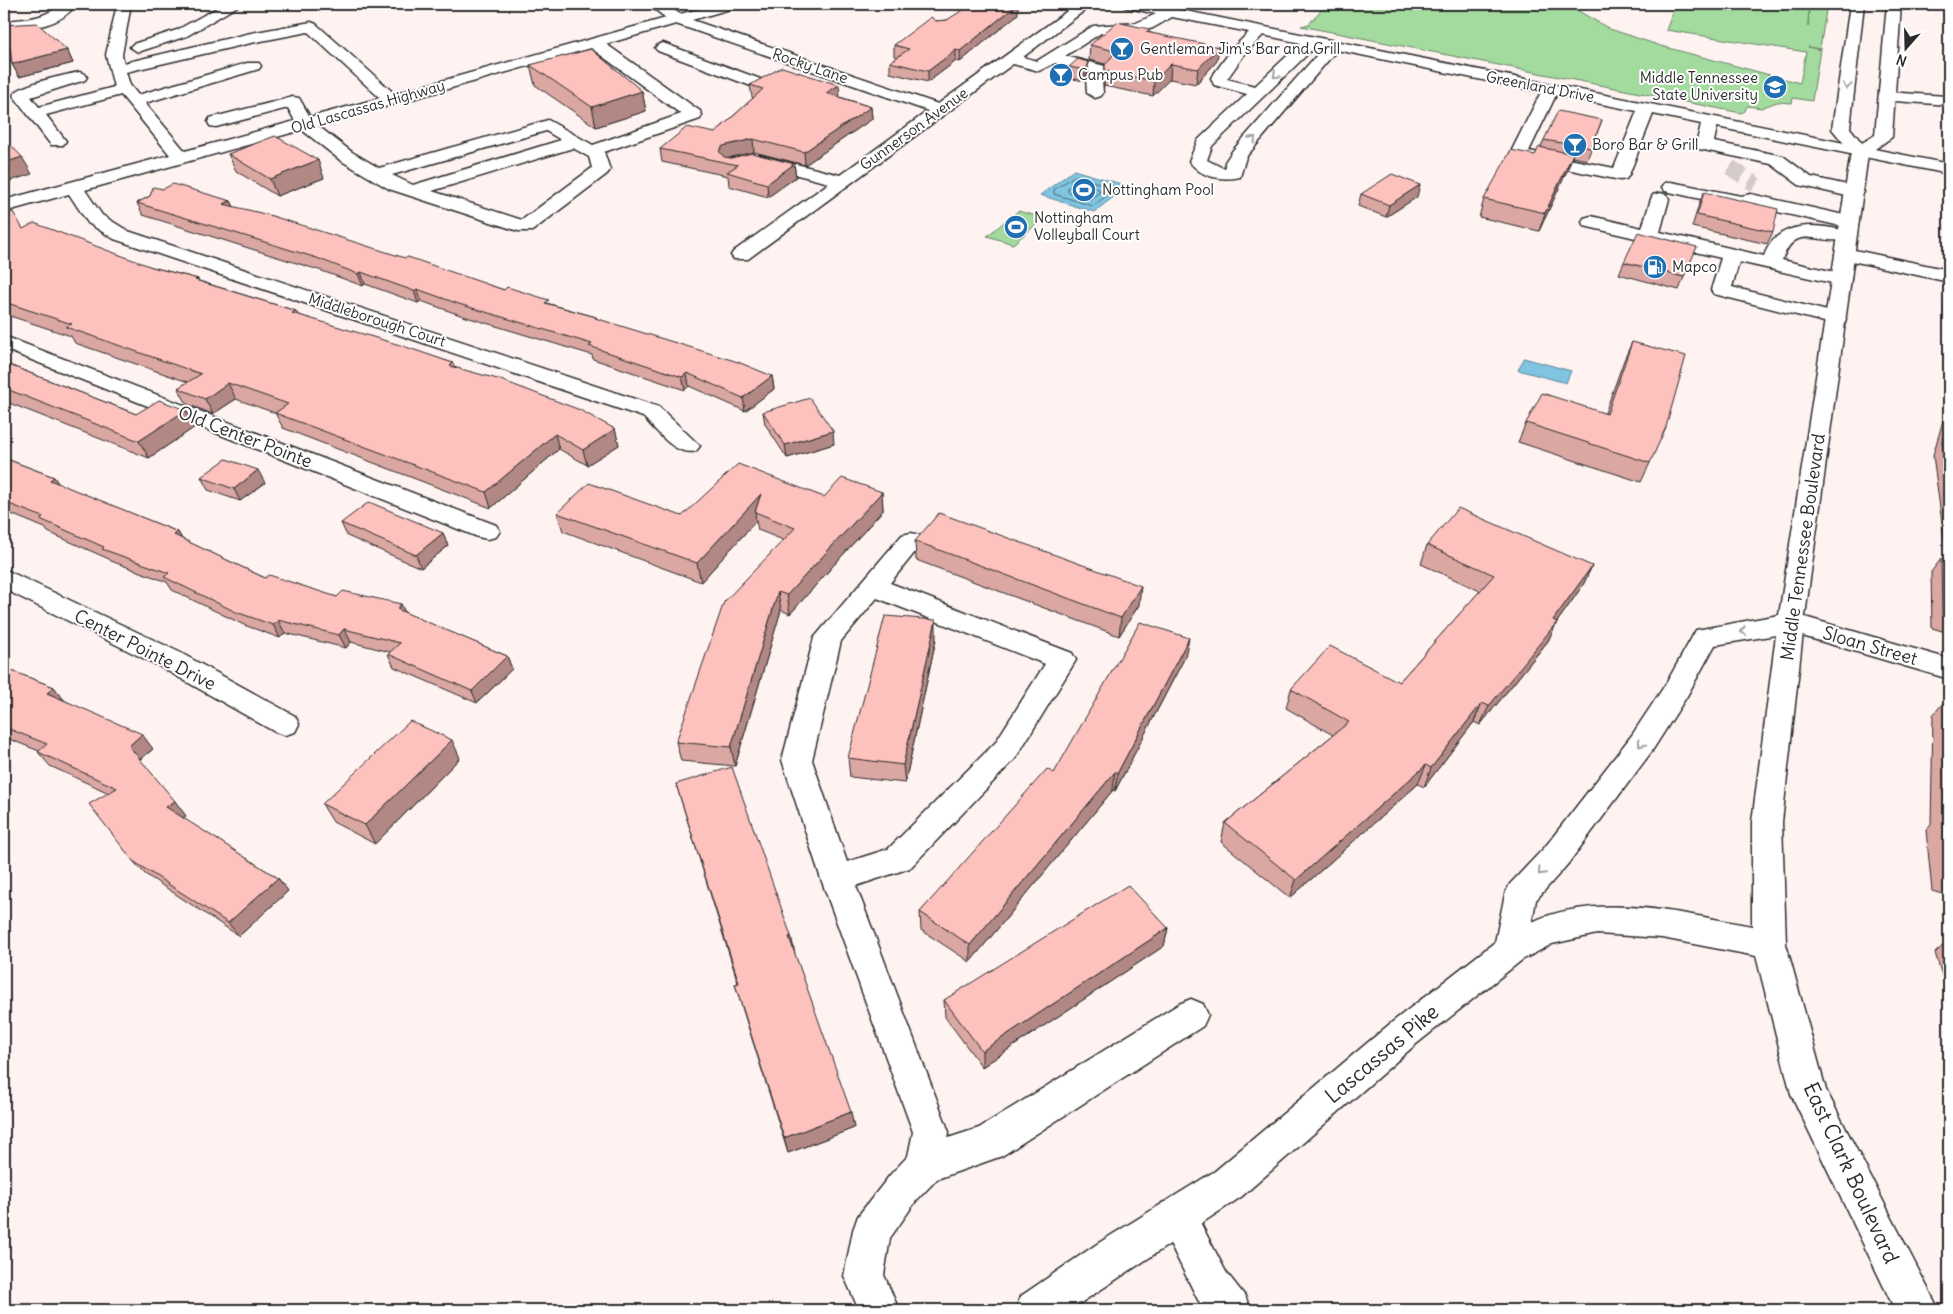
<svg xmlns="http://www.w3.org/2000/svg" width="1953" height="1314" viewBox="0 0 1953 1314" font-family="Delius,sans-serif">
<rect width="100%" height="100%" fill="#fff3f2"/>
<filter id="ink" filterUnits="userSpaceOnUse"><feTurbulence type="fractalNoise" baseFrequency=".02" numOctaves="2"/><feDisplacementMap in="SourceGraphic" scale="10" xChannelSelector="R" yChannelSelector="G"/><feConvolveMatrix kernelMatrix="1 2 1 2 8 2 1 2 1" color-interpolation-filters="sRGB"/></filter>
<g filter="url(#ink)">
<path fill="#a3da9e" stroke="#678264" d="M1326 4H1566L1610 29 1661 46 1800 83 1806 52 1666 30 1676 4H1809L1808 27 1809 4H1827L1820 49 1808 47 1820 50 1812 101 1793 98 1792 103 1777 102 1761 108 1747 106 1745 111 1741 113 1301 26 1309 24Z
M1018 211 1044 218 1013 244 987 236Z"/>
<path fill="#7fc4e0" stroke="#5d8798" d="M1074 170 1128 186 1094 212 1040 195Z
M1524 358 1571 371 1566 383 1518 370Z"/>
<g fill="none" stroke-linecap="round" stroke-linejoin="round">
<path stroke="#4d6873" stroke-width="1" d="M1075 176 1112 187 1114 190 1093 206 1054 194V190Z
M1077 183 1099 189 1100 192 1091 199 1068 192V188Z"/>
<path stroke="#d5cbca" stroke-width="16" stroke-dasharray="16 8" stroke-linecap="butt" d="M1730 167 1756 185"/>
<g stroke="#2b2b2b" stroke-width="3">
<path id="minor" d="M61 4H76C60 28 30 28 4 29V21C26 19 44 19 61 4Z
M117 4H131L122 55 124 63 251 33 311 22 316 24 395 94 666 18 648 4H664L680 14 717 4H739L737 7 692 20 938 104 1077 4H1093L1023 57 1037 61 1093 26 1136 23 1156 14 1125 7 1123 4H1151L1949 164V174L1717 127 1714 142 1783 156 1811 177 1861 188 1864 192 1861 196 1855 198 1799 185 1771 164 1699 149 1696 145 1701 124 1653 114 1629 175 1626 179 1620 180 1513 158 1510 154 1541 92 1337 50 1246 157 1240 177C1222 181 1201 178 1189 161L1198 140 1247 94 1214 85 1211 78 1232 49 1249 32 1172 17 1153 28 1136 33H1101L1065 56 1109 67 1111 70 1102 79 1103 93 1101 96 1095 98 1087 93 1086 78 1091 72 1055 63 1039 71 1013 64 748 259H734L731 255 734 251 829 183 754 164 751 160 754 156 760 155 840 175 928 111 676 24 606 44 700 111 702 115 700 119 604 152 610 170 607 174 532 231H518L389 189 340 160 302 130 85 190 102 215 128 231 659 407 700 446 696 451C675 457 657 430 643 417L114 239 88 223 69 194 4 212V200L170 155 121 95 46 115 66 141 63 145H51L13 95C21 83 64 76 79 72L85 74 87 77 85 80 31 97 39 107 114 87 106 55ZM308 32 380 98 310 117 299 98 293 97 210 118 208 122 210 126 216 127 288 108 295 121 185 151 145 103 259 69 261 66 259 63H247L138 95 130 85 126 72 251 43ZM1263 35 1301 43 1255 86 1227 79 1244 55ZM1316 46 1323 48 1233 150 1225 162V169L1207 160 1212 146ZM591 48 681 114 593 145 548 120 379 168 352 152 318 126ZM1556 95 1637 111 1614 168 1529 151ZM546 131 561 140 413 185 392 175ZM573 148 589 157 592 168 522 220 432 191Z
M224 4H241L187 36 138 52 130 47 133 44 177 30Z
M663 43 763 80 765 83 757 88 751 86 658 51 655 48 658 45Z
M1887 92 1946 96 1949 97V105L1881 100 1879 97 1881 94Z
M1671 182 1741 196 1751 194 1857 218 1859 222 1857 226 1850 228 1751 206 1741 208 1665 191 1662 187 1665 183Z
M1660 193 1667 195 1669 199 1660 232 1764 256C1777 220 1815 223 1846 231L1849 235 1846 239C1819 246 1796 221 1782 260L1848 275 1851 279 1848 283 1841 285 1739 262 1732 287 1843 315 1846 319 1843 323 1836 325 1714 294 1711 290 1721 258 1584 226 1582 222 1584 218 1591 216 1642 228 1651 199 1653 195Z
M1845 248 1949 270V282L1838 258 1835 254 1838 250Z
M4 336 496 525 500 531 496 537 487 539 478 537 4 349Z
M911 533 920 535 924 541 890 583 1072 653 1076 660 1015 759 910 868 856 886 949 1132 948 1138 979 1128 1179 1004 1191 999 1203 1004 1208 1015 1203 1026 1002 1156 937 1179 916 1201 890 1238 884 1275 899 1310H859L844 1276 853 1230 858 1216 890 1175 908 1156 913 1132 821 879 782 760 814 638 902 535ZM877 598 1045 664 995 743 888 849 847 862 812 760 841 641Z
M4 569 177 651 295 716 299 724 295 732 285 735 275 732 157 665 4 589Z
M1791 613 1949 659V679L1782 630 1778 623 1782 616Z
M1176 1198 1190 1203 1226 1272 1245 1296 1251 1310H1206L1198 1300 1157 1217 1162 1203Z"/>
</g>
<g stroke="#2b2b2b" stroke-width="3">
<path id="major" d="M1850 4H1864L1850 128 1862 143 1875 135 1887 4H1901L1892 137 1868 154 1804 623 1782 822 1786 944 1826 1090 1939 1310H1895L1791 1094 1756 956 1662 938 1597 934 1552 944 1522 960 1415 1045 1241 1197 1070 1310H1015L1021 1296 1097 1244 1215 1171 1391 1023 1495 942 1505 894 1510 884 1545 847 1632 735 1667 682 1696 630 1779 615 1851 152 1832 129ZM1776 635 1752 822V926C1684 914 1598 891 1532 922L1536 900 1567 865 1652 751 1687 696 1715 645Z"/>
</g>
<use href="#minor" fill="#fff" fill-rule="evenodd"/>
<use href="#major" fill="#fff" fill-rule="evenodd"/>
</g>
<path fill="#daa7a3" stroke="#2b2b2b" d="M1018 14 960 62 956 61 928 82 890 73V62L897 57 894 56V45L936 21Z
M4 25 67 50 73 63 19 77 12 64V62H4Z
M1149 29V32L1217 61 1196 84 1170 79 1153 96 1104 86V80L1105 64 1089 60 1090 45Z
M1088 62V73L1084 81 1068 78 1069 67Z
M530 65 642 91 646 111 596 127 535 85Z
M750 85 840 97 871 107 872 119 805 165 754 152 730 158 794 164 796 177 768 197 729 186 728 176 662 162 660 149 715 133 753 98 752 97Z
M1602 120 1587 160 1572 157 1567 171 1539 231 1479 217 1484 199 1535 155 1541 147 1544 140Z
M228 154 324 178 277 196 236 171Z
M163 189 231 201 234 207 550 304 596 317 597 319 772 376 774 389 745 411 689 386 685 390 593 359 592 355 463 316 421 301 418 303 365 284 363 286 322 271 143 215 137 203Z
M1704 192 1773 232 1767 244 1692 227 1699 204Z
M1361 194 1417 197 1386 217 1358 206Z
M4 215 23 229 152 267 198 279 199 281 296 311 298 315 453 363 455 368 615 429 619 445 587 465 559 449 491 508 283 428 275 413 236 399 213 414 187 404 178 388 188 382 75 343 71 336 4 314Z
M1624 262 1684 277 1679 290 1619 274Z
M1949 297V334L1944 306Z
M1632 342 1650 463 1641 482 1518 442 1526 423 1605 413 1624 360Z
M1949 350V391L1945 390Z
M4 363 136 414 186 410 195 427 149 458 4 401Z
M1949 400V633L1932 628 1931 572 1941 559 1947 561 1933 455Z
M763 412 834 444 787 458 765 424Z
M4 458 54 477 58 484 178 532 182 539 265 578 337 597 401 604 405 613 507 656 512 669 477 703 394 667 388 654 390 652 351 642 346 648 285 633 280 638 244 625 172 590 167 582 111 561 109 559 48 532 45 528 4 511Z
M201 477 265 483 240 501 208 490Z
M882 492 883 510 790 614 781 610 735 766 681 761 676 742 783 540 758 530 756 521 701 582 563 531 557 513 682 516 824 497Z
M341 523 443 533 448 546 421 568 347 536Z
M915 541 1139 605 1119 636 916 560Z
M1427 545 1592 566 1583 585 1557 622 1548 641 1480 725 1474 722 1424 787 1418 784 1290 898 1221 842 1225 823 1333 735 1286 708 1291 689 1399 682 1480 591 1421 564Z
M936 639 905 783 850 777 848 758Z
M1185 657 1115 791 1113 790 970 962 921 930 920 912 1054 773Z
M4 666 6 669 54 687 64 700 153 749 140 760 186 816 182 818 278 878 288 891 239 936 145 874 133 861 109 793 50 766 38 752 39 751 4 737Z
M1948 697H1949V896L1932 891 1926 830 1931 825 1933 715Z
M460 758 375 844 333 822 322 804Z
M676 784 791 936 794 953 854 1128 788 1153 740 1001 735 984 738 983Z
M1168 928 1164 946 982 1067 945 1017 944 1000Z
M1949 940V998L1935 953Z"/>
<path fill="#b28885" stroke="#2b2b2b" d="M1018 4V14L960 62V51Z
M1219 47 1217 61 1196 84 1198 69Z
M67 50 73 63 19 77 12 64Z
M956 50V61L928 82V71Z
M1088 62V73L1084 81 1085 70Z
M1171 64 1170 79 1153 96 1154 81Z
M839 85 840 98 826 93Z
M642 91 646 111 596 127 592 107Z
M871 107 872 119 805 165 804 152Z
M753 139 754 152 724 159 719 151 723 146Z
M1573 154 1567 171 1539 231 1545 213Z
M22 157 32 174 4 183V163Z
M318 160 324 178 277 196 270 179Z
M794 164 796 177 768 197 767 184Z
M1420 185 1417 197 1386 217 1389 205Z
M231 201 237 213 223 204Z
M361 272 365 284 363 286 358 274Z
M417 289 421 301 418 303 414 291Z
M687 373 689 386 685 390 682 377Z
M772 376 774 389 745 411 743 398Z
M228 383 236 399 213 414 205 399Z
M186 410 195 427 149 458 139 441Z
M615 429 619 445 587 465 583 450Z
M833 431 834 444 787 458 785 445Z
M555 434 559 449 491 508 486 492Z
M258 470 265 483 240 501 234 489Z
M54 477 63 490 50 480Z
M882 492 883 510 790 614 787 595Z
M761 494 755 512 756 521 701 582 697 563Z
M178 532 185 545 174 535Z
M443 533 448 546 421 568 416 555Z
M1592 566 1583 585 1557 622 1548 641 1480 725 1489 706 1553 620Z
M1141 586 1139 605 1119 636 1121 618Z
M778 592 781 610 735 766 731 747Z
M401 604 407 617 397 609Z
M278 620 285 633 280 638 273 625Z
M936 620V639L905 783 903 765Z
M344 629 351 642 346 648 339 635Z
M1189 638 1185 657 1115 791 1118 772Z
M507 656 512 669 477 703 472 691Z
M54 687 65 701 47 693Z
M1482 703 1474 722 1424 787 1431 768Z
M142 734 153 749 139 760 129 746Z
M452 740 460 758 375 844 365 825Z
M1426 765 1418 784 1290 898 1296 880Z
M1115 772 1113 790 970 962V945Z
M175 801 186 816 176 821 166 807Z
M278 878 288 891 239 936 228 923Z
M1168 928 1164 946 982 1067V1051Z
M791 936 795 953 792 954 789 937Z
M851 1112 854 1128 788 1153 784 1138Z"/>
<path fill="#fec2be" stroke="#2b2b2b" d="M972 4H1018L960 51 956 50 928 71 890 62 909 49 894 45 931 17 936 21 947 20Z
M1117 22 1149 29 1146 32 1219 47 1198 69 1171 64 1154 81 1105 71V65L1114 54 1111 50 1090 45Z
M37 23 67 50 12 64 10 48H4V25Z
M591 49 642 91 592 107 530 65Z
M1078 59 1088 62 1085 70 1069 67Z
M782 67 839 85 826 93 871 107 804 152 753 139 723 146 719 151 724 157 731 158 752 153 794 164 767 184 727 172 738 165 660 149 687 127 715 133 763 89 750 85Z
M1558 111 1602 120 1591 148 1544 140Z
M275 136 318 160 270 179 228 154Z
M4 138 22 157 4 163Z
M1539 147 1573 154 1545 213 1484 199 1511 150 1535 155Z
M1392 174 1420 185 1389 205 1361 194Z
M173 184 231 201 223 204 269 215 405 258 408 257 504 290 507 287 549 300 545 303 596 317 595 318 738 362 772 376 743 398 687 373 682 377 589 346 592 344 459 304 417 289 414 291 361 272 358 274 317 258 137 203 150 196 153 187 163 189Z
M1704 192 1778 209 1773 232 1697 215Z
M13 212 23 229 34 223 152 267 198 279 195 280 296 311 292 313 400 345 453 363 450 366 501 380 580 410 615 429 583 450 555 434 486 492 275 413 288 404 228 383 205 399 178 388 201 374 66 327 72 324 4 302V215Z
M1638 232 1697 247 1684 277 1624 262Z
M1632 342 1686 356 1666 427 1650 463 1526 423 1542 393 1607 414Z
M4 363 136 414 159 400 186 410 139 441 4 388Z
M810 398 833 431 785 445 763 412Z
M1949 416V497L1942 442Z
M4 458 54 477 50 480 178 532 174 535 265 578 269 575 337 597 343 591 401 604 397 609 507 656 472 691 388 654 400 643 344 629 339 635 278 620 273 625 236 612 164 577 169 573 102 549 104 547 40 519 43 517 4 502Z
M226 459 258 470 234 489 201 477Z
M738 464 824 497 842 478 882 492 787 595 778 592 731 747 676 742 724 602 795 528 755 512 761 494 697 563 557 513 589 483 682 516Z
M369 502 443 533 416 555 341 523Z
M1458 508 1592 566 1553 620 1557 622 1489 706 1482 703 1431 768 1426 765 1296 880 1225 823 1349 722 1291 689 1330 646 1399 682 1494 575 1427 545Z
M939 513 1141 586 1121 618 915 541Z
M1941 559 1949 561V617L1942 615Z
M885 616 936 620 903 765 848 758Z
M1140 622 1189 638 1118 772H1115L970 945 920 912 1047 769 1054 773Z
M4 668 54 687 47 693 142 734 129 746 175 801 166 807 278 878 228 923 133 861 89 804 117 788 38 752 47 744 4 727Z
M1948 697H1949V873L1943 812 1948 813Z
M410 721 452 740 365 825 322 804Z
M732 767 791 936 789 937 851 1112 784 1138 735 984 739 983 676 784Z
M1128 885 1168 928 982 1051 944 1000Z"/>
<defs><path id="oneway-chevron" d="M-2-3.5L2.5 0L-2 3.5" fill="none" stroke-width="1.6" stroke-linecap="round" stroke-linejoin="round" transform="scale(1.25)"/></defs>
<g stroke="#a0a0a0">
<use href="#oneway-chevron" transform="translate(1276 75) rotate(136)"/>
<use href="#oneway-chevron" transform="translate(1847 86) rotate(98)"/>
<use href="#oneway-chevron" transform="translate(1253 139) rotate(-47)"/>
<use href="#oneway-chevron" transform="translate(1743 631) rotate(171)"/>
<use href="#oneway-chevron" transform="translate(1641 744) rotate(125)"/>
<use href="#oneway-chevron" transform="translate(1541 872) rotate(133)"/>
</g>
</g>
<defs>
<g id="bar-disc" transform="scale(1.25)"><circle r="9.5" fill="#1f6fb2" stroke="#fff"/><path d="M-6-5H6L.8 .8V4.5H3.5V6h-7V4.5H-.8V.8Z" fill="#fff"/></g>
<g id="university-disc" transform="scale(1.25)"><circle r="9.5" fill="#1f6fb2" stroke="#fff"/><path d="M0-5L7-2L0 1L-7-2ZM-4 1L0 2.5L4 1V4Q0 6-4 4Z" fill="#fff"/></g>
<g id="stadium-disc" transform="scale(1.25)"><circle r="9.5" fill="#1f6fb2" stroke="#fff"/><path d="M0-5a6.5 5 0 1 0 0 10a6.5 5 0 1 0 0-10ZM-3.5-1.8h7v3.6h-7Z" fill="#fff"/></g>
<g id="fuel-disc" transform="scale(1.25)"><circle r="9.5" fill="#1f6fb2" stroke="#fff"/><path d="M-5.5-6h7V0h2V4h1.3V-2.5L3-4.5l.8-.8L6-3V5H2.5V1h-1V6h-7ZM-4.2-4.7v3.2H.2V-4.7Z" fill="#fff"/></g>
</defs>
<g fill-rule="evenodd">
<use href="#bar-disc" x="1122" y="49"/>
<use href="#bar-disc" x="1061" y="75"/>
<use href="#university-disc" x="1775" y="87"/>
<use href="#bar-disc" x="1575" y="145"/>
<use href="#stadium-disc" x="1084" y="190"/>
<use href="#stadium-disc" x="1016" y="227"/>
<use href="#fuel-disc" x="1655" y="267"/>
</g>
<g text-anchor="middle" stroke-width="4" stroke-linejoin="round" paint-order="stroke">
<g font-size="15" fill="#2b2b2b" stroke="#fff" text-anchor="start">
<text x="1140" y="54">Gentleman Jim's Bar and Grill</text>
<text x="1078" y="80">Campus Pub</text>
<text x="1758" y="83" text-anchor="end">Middle Tennessee<tspan x="1758" dy="17">State University</tspan></text>
<text x="1592" y="150">Boro Bar &amp; Grill</text>
<text x="1102" y="195">Nottingham Pool</text>
<text x="1034" y="223">Nottingham<tspan x="1034" dy="17">Volleyball Court</tspan></text>
<text x="1672" y="272">Mapco</text>
</g>
<g font-size="15" fill="#2b2b2b" stroke="#fff">
<text transform="translate(810 66) rotate(19)" y="5">Rocky Lane</text>
<text transform="translate(1540 87) rotate(11)" y="5">Greenland Drive</text>
<text transform="translate(368 107) rotate(-16)" y="5">Old Lascassas Highway</text>
<text transform="translate(914 129) rotate(-36)" y="5">Gunnerson Avenue</text>
<text transform="translate(377 320) rotate(18)" y="5">Middleborough Court</text>
</g>
<g font-size="18" fill="#2b2b2b" stroke="#fff">
<text transform="translate(245 437) rotate(21)" y="6">Old Center Pointe</text>
<text transform="translate(1803 547) rotate(-82)" y="6">Middle Tennessee Boulevard</text>
<text transform="translate(1870 646) rotate(16)" y="6">Sloan Street</text>
<text transform="translate(145 650) rotate(27)" y="6">Center Pointe Drive</text>
</g>
<g font-size="21" fill="#2b2b2b" stroke="#fff">
<text transform="translate(1382 1054) rotate(-40)" y="7">Lascassas Pike</text>
<text transform="translate(1851 1173) rotate(65)" y="7">East Clark Boulevard</text>
</g>
</g>
<rect width="1953" height="1314" fill="none" stroke="#fff" stroke-width="20"/>
<rect x="10" y="10" width="1933" height="1294" fill="none" stroke="#2b2b2b" stroke-width="2" filter="url(#ink)"/>
<g transform="translate(1906 48) rotate(200)" stroke="#ffffff" stroke-width="4" paint-order="stroke">
<path d="M0-4L9 19L0 12L-9 19Z" fill="#2b2b2b"/>
<text y="-8" font-size="14" font-weight="bold" text-anchor="middle" fill="#2b2b2b">N</text>
</g>
</svg>
